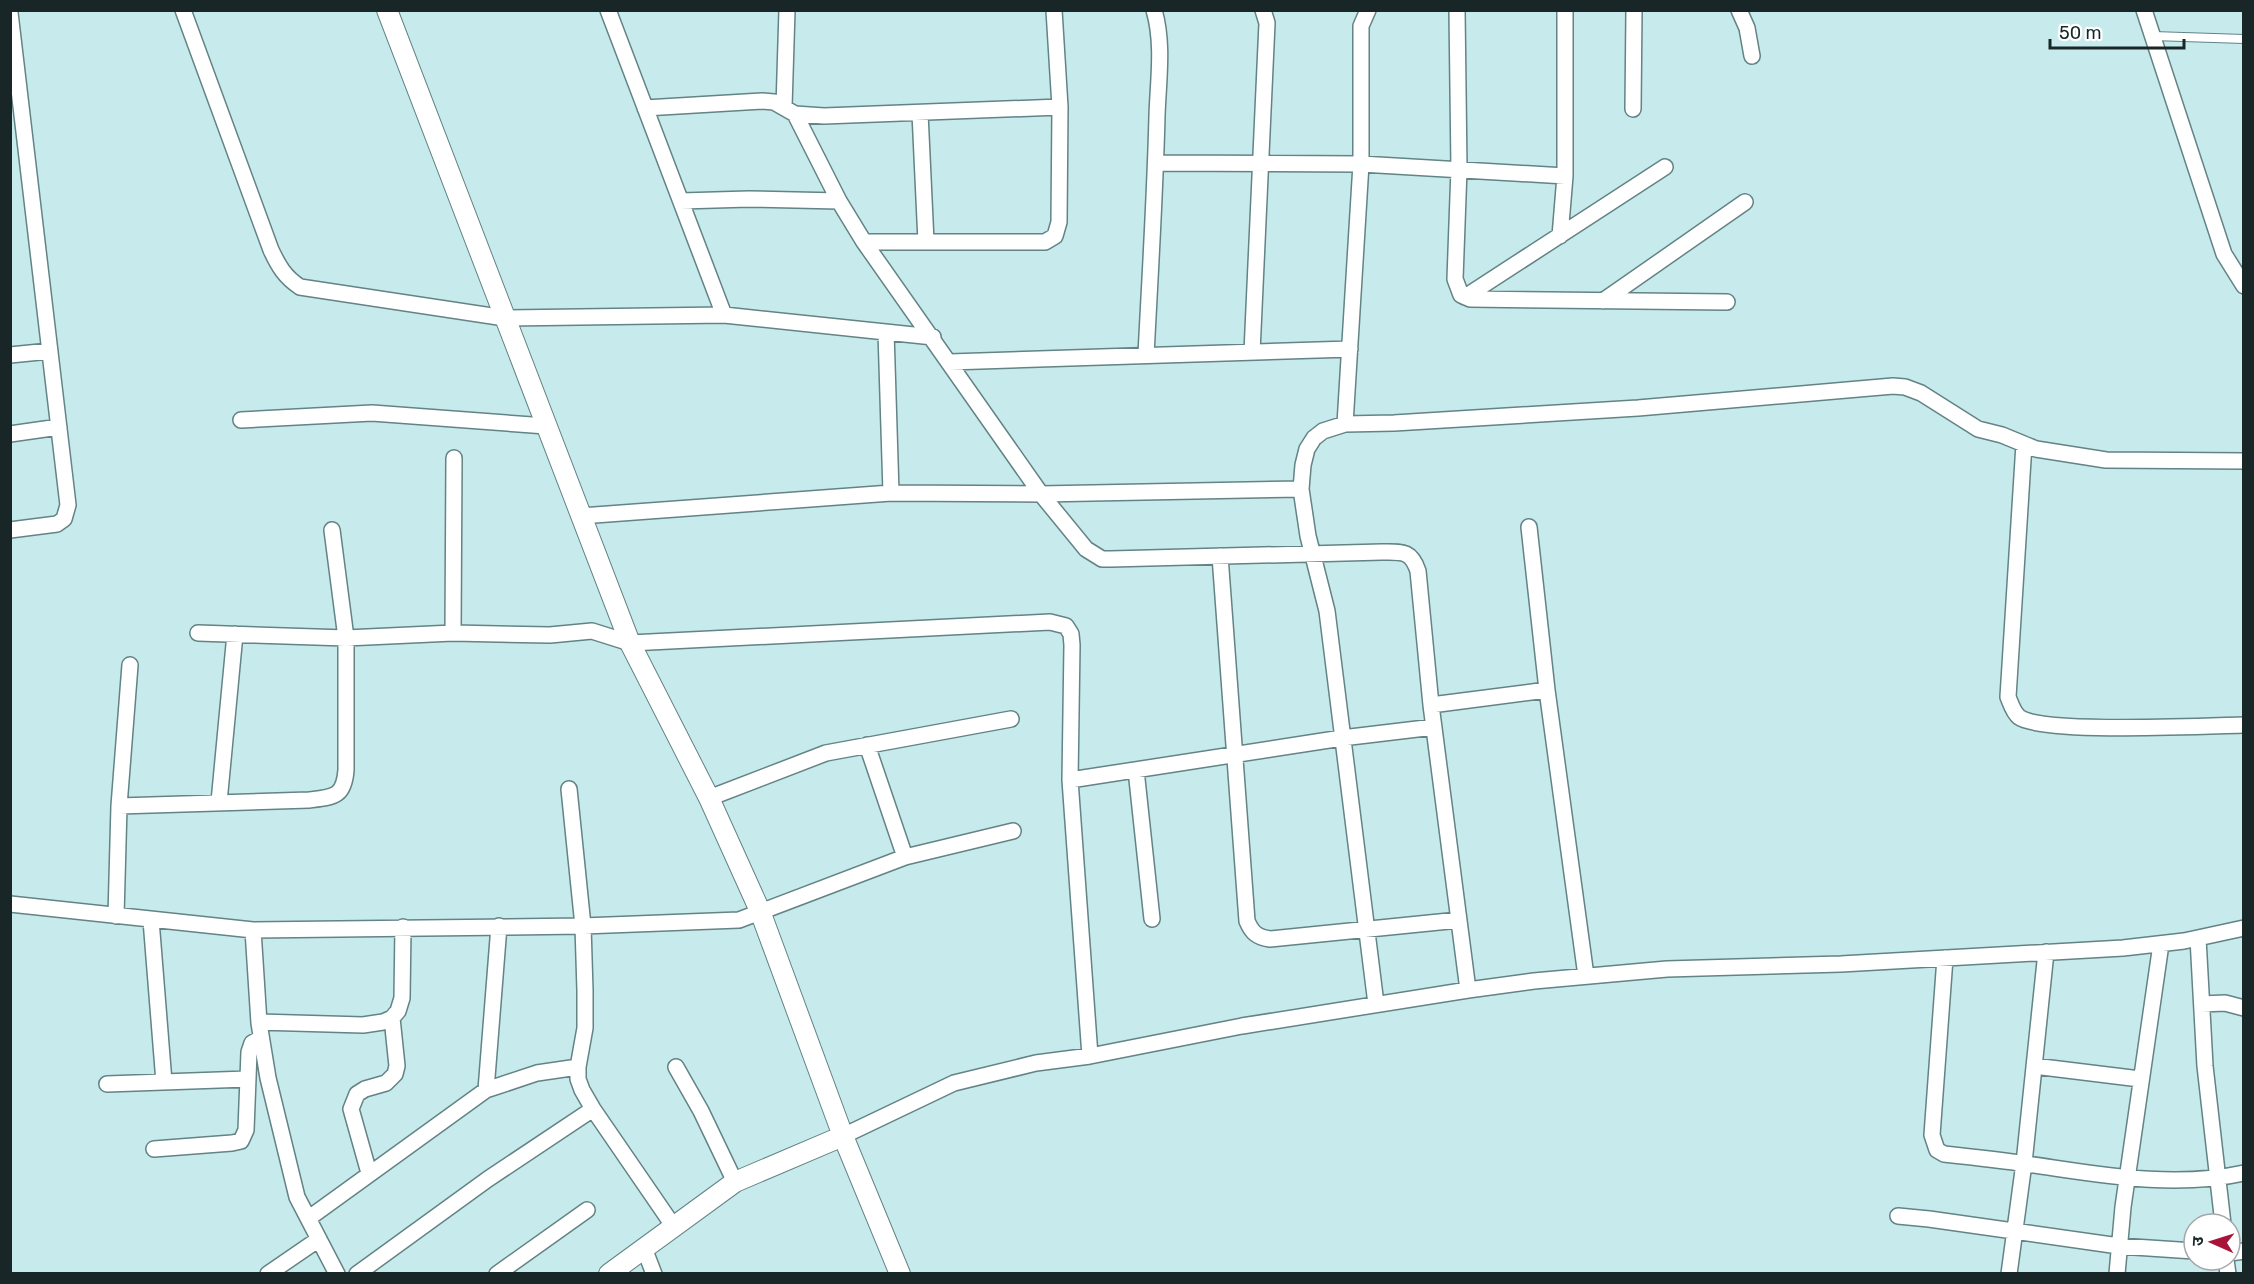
<svg xmlns="http://www.w3.org/2000/svg" width="2254" height="1284" viewBox="0 0 2254 1284" font-family="Rubik,'Noto Sans Devanagari',sans-serif">
<rect width="100%" height="100%" fill="#c7eaec"/>
<g fill="none" stroke-linecap="round" stroke-linejoin="round">
<g stroke="#638385" stroke-width="10">
<path id="service" d="M2153 36 2244 39"/>
</g>
<g stroke="#638385" stroke-width="18">
<path id="minor" d="M183 10 271 250C279 267 285 277 300 287L505 318 724 315 933 337
M608 10 724 315
M1457 10 1459 169 1455 279 1461 295 1470 299 1727 302
M1739 10 1747 28 1752 56
M2144 10 2224 254 2244 286
M10 13 68 505 64 519 57 524 10 530
M784 107 787 10
M645 108 762 101 774 102 795 114 824 116 1060 107
M1633 109 1634 10
M920 113 926 242
M795 114 839 201 864 242 1041 494 1086 549 1102 559H1111L1382 552C1402 552 1411 550 1418 571L1431 705 1468 990
M1156 163 1361 164 1565 176
M681 201 749 199 839 201
M1560 236 1565 176V10
M864 242H1045L1055 236 1059 222 1060 107 1054 10
M1465 297 1665 167
M1603 301 1745 202
M886 332 891 493
M1252 352 1267 23 1263 10
M10 355 50 351
M1146 355C1150 276 1155 196 1157 116 1158 82 1164 44 1154 10
M950 362 1350 349
M241 420 372 413 546 426
M1345 424 1361 164V26L1368 10
M10 434 59 427
M2024 444 2008 697C2011 704 2013 712 2019 717 2042 734 2206 726 2244 725
M581 516 891 493 1041 494 1301 489
M1529 527 1547 690 1586 976
M1220 556 1247 921C1252 933 1257 937 1270 939L1459 920
M198 633 346 638 453 633 550 635 592 631 630 643 1050 622 1066 626 1071 634 1072 645 1070 780 1090 1056
M453 633 454 458
M1431 705 1547 690
M867 745 905 857
M1136 770 1152 919
M1070 780 1342 738 1434 727
M569 789 583 926 585 991V1028L578 1067V1079L582 1090 593 1109 674 1227
M709 798 826 753 1011 719
M219 802 235 634
M119 806 309 800C334 797 344 797 346 770V638L332 530
M10 904 253 930 583 926 739 920 905 857 1013 831
M116 916 119 806 130 665
M151 920 164 1082
M253 930 259 1023 268 1078 297 1197 337 1274
M2198 938 2205 1066 2223 1224
M1945 958 1932 1135 1937 1150 1944 1154C1972 1157 2000 1160 2027 1164 2098 1174 2172 1189 2244 1173
M1376 1004 1327 611 1308 536 1301 489 1303 465 1307 449 1314 438 1323 431 1345 424 1394 423 1638 408 1893 386 1905 387 1921 393 1978 429 2002 435 2036 449 2106 460 2244 461
M2202 1004 2225 1003 2244 1008
M259 1022 363 1025 383 1022 392 1018 398 1011 402 998 403 927
M2034 1066 2140 1079
M676 1067 701 1111 735 1182
M107 1084 247 1079
M486 1090 499 926
M843 1136 954 1083 1036 1063 1090 1056 1242 1026 1468 990 1534 981 1667 969 1841 964 2123 948 2184 941 2244 928
M154 1149 232 1143 241 1141 246 1130 249 1052 252 1043 261 1038
M369 1173 351 1109 357 1094 365 1089 386 1083 395 1074 397 1066 392 1018
M1898 1216 1929 1219 2119 1246 2194 1251
M309 1218 486 1090 537 1073 578 1067
M644 1248 654 1274
M2230 1253 2244 1251
M2226 1260 2228 1274
M268 1274 319 1239
M357 1274 488 1179 593 1109
M497 1274 587 1210
M2009 1274 2024 1163 2046 952
M2117 1274 2123 1207 2161 944"/>
</g>
<g stroke="#638385" stroke-width="22">
<path id="tertiary" d="M387 10 630 643 709 798 760 911 843 1136 900 1274
M609 1274 735 1182 843 1136"/>
</g>
<use href="#service" stroke="#fff" stroke-width="8"/>
<use href="#minor" stroke="#fff" stroke-width="15"/>
<use href="#tertiary" stroke="#fff" stroke-width="20"/>
</g>
<rect width="2254" height="1284" fill="none" stroke="#192627" stroke-width="24"/>
<g transform="translate(2212 1242) rotate(273)"><circle r="28" fill="#ffffff" stroke="#a3a8a9" stroke-width="1.5"/>
<path d="M0-4.5L10 22L0 15L-10 22Z" fill="#a91239"/>
<text y="-9" font-size="16" font-weight="bold" text-anchor="middle" fill="#192627">उ</text>
</g>
<path d="M2050 39v9h134v-9" fill="none" stroke="#192627" stroke-width="3"/>
<text x="2059" y="39" font-size="18" fill="#192627" stroke="#ffffff" stroke-width="4.5" paint-order="stroke">50 m</text>
</svg>
